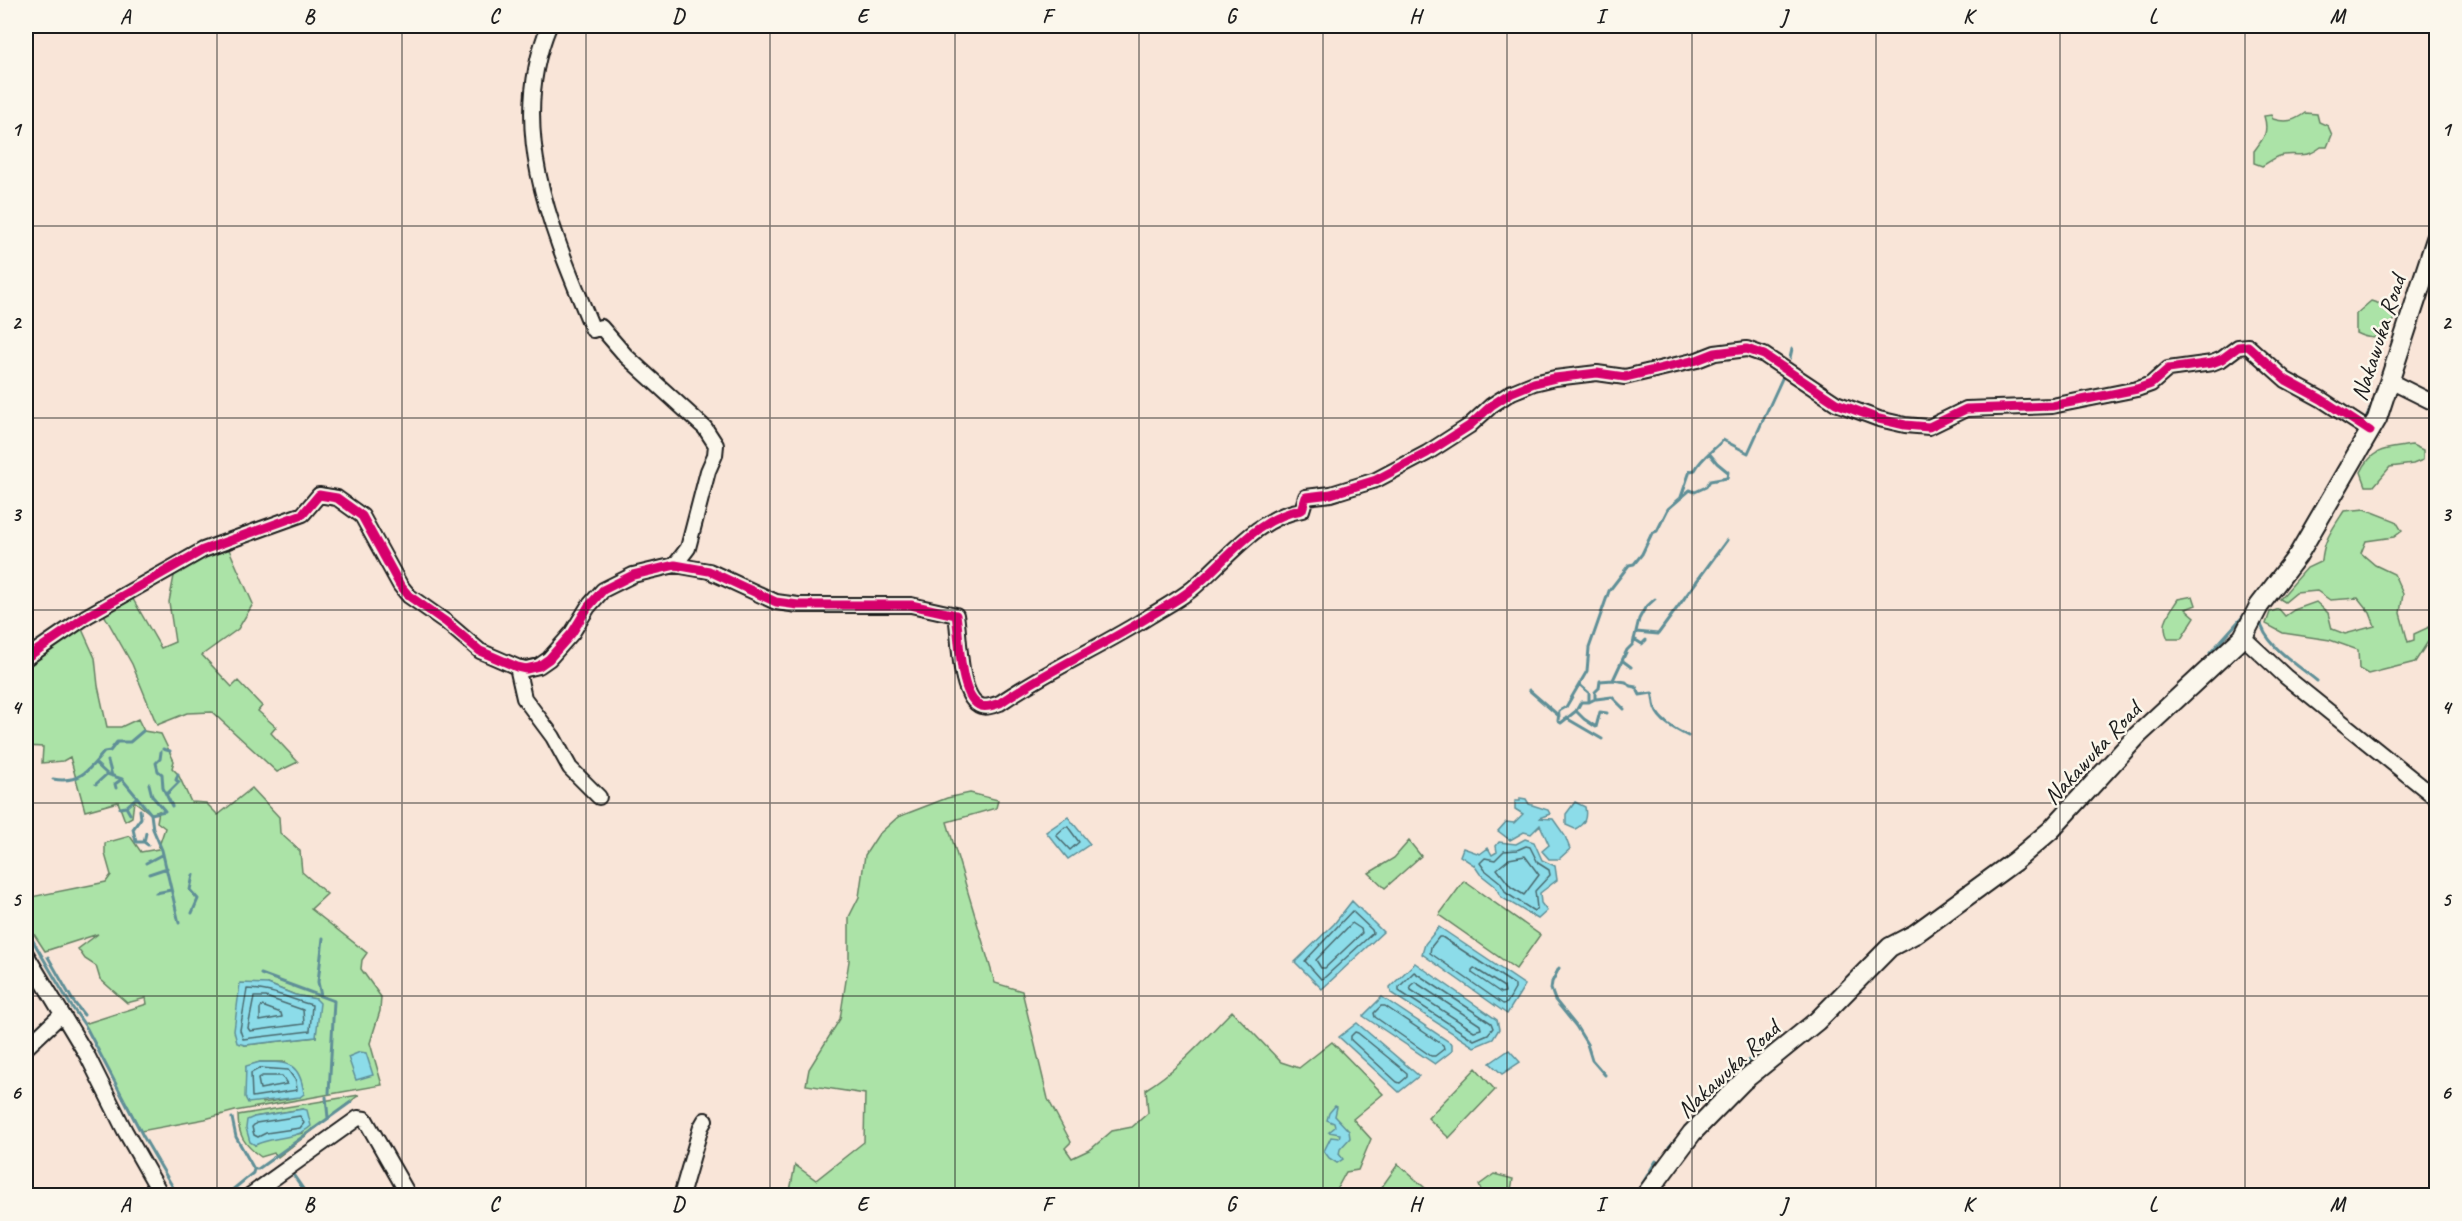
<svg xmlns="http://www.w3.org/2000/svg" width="2462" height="1221" viewBox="0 0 2462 1221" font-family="Caveat,sans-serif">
<rect width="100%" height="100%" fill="#f9e5d8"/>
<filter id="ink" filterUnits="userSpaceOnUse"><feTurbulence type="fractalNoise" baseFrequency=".0167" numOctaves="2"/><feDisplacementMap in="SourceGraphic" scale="12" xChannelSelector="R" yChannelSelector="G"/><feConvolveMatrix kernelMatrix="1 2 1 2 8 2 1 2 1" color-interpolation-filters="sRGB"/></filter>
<g filter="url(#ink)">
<path fill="#abe3a7" stroke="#648062" stroke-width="1.5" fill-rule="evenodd" d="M2305 113 2317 114 2319 122 2328 126 2332 135 2327 147H2321C2305 159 2301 153 2284 155 2277 155 2268 163 2262 166L2254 163V151C2264 138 2269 132 2264 116L2271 115 2273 119C2286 123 2294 121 2305 113Z
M2371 301 2387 306 2394 320 2388 334C2375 339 2368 339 2356 333V314Z
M2412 445 2423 450V460L2413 464 2390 467 2374 486H2366L2361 472C2373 447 2386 449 2412 445Z
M2365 509 2396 521 2402 531 2394 537 2366 541 2361 553 2375 565 2394 574 2403 594 2400 613 2408 642 2414 640V634L2429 627 2431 637 2415 662 2368 674 2359 669 2358 650 2330 640 2283 633 2266 624 2270 612 2279 609 2285 616 2294 610 2316 602 2328 613 2332 629 2345 634 2375 626 2370 613 2358 598 2330 600 2317 591 2296 593 2285 602 2280 599 2307 568 2322 561C2323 541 2333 528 2344 511Z
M227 545 253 604 238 629 202 655 232 687 238 681 262 706 258 711 276 727 271 733 298 762 277 772 212 712 187 713 157 725 132 664 102 611 130 594 161 648 175 642 169 602 174 576 173 572Z
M2193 596 2196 605 2186 609 2195 617 2181 639H2168C2160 623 2169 613 2178 599Z
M81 627 95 658 98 686 107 727H121L138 719 144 731 161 734 174 761 172 768 178 774 191 802 206 803 218 815 252 788 279 817 280 833 300 851 302 872 327 894 311 909 367 953 362 960 361 969 381 997 380 1011 370 1043 382 1085 235 1111 205 1119 141 1131 84 1024 147 1004 146 998 127 1003 100 979 96 966 85 959 78 949 98 934 45 951 26 922V898L106 882 111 875 105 854V843L130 836 141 852 158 849 165 828 157 822 159 811 151 814 134 801 132 817 125 821 118 802 85 811 70 757 63 761 42 763 43 747 26 746V664ZM268 984 295 995 316 999V1037L245 1045ZM260 1062H285L300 1097 263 1103 246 1067Z
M970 793 998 800 996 808 947 822 995 983 1022 991 1048 1099 1071 1142 1065 1148 1072 1158 1091 1149 1112 1131 1132 1127 1148 1113 1146 1089C1179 1069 1205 1038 1232 1011L1281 1062 1299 1068 1332 1042 1383 1094 1353 1119 1371 1139 1358 1170 1346 1172 1334 1194 1322 1191 1307 1192 1308 1196H789L795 1165 816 1180 864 1142 865 1094 806 1085 809 1069 840 1019 849 961V917L859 897 865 855 878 835 898 817 947 798Z
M1409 841 1421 856 1385 888 1369 873 1394 858Z
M1464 881 1540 935 1516 969 1439 915Z
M1476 1068 1495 1090 1449 1138 1428 1118Z
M359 1095 278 1157 274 1153 261 1157C244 1145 238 1135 238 1115ZM303 1109V1133L267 1139 255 1145 254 1117Z
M1398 1164 1433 1195H1376Z
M1494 1174 1513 1179 1510 1195H1483L1479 1185Z"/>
<path fill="#8cdce9" stroke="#5f8f97" stroke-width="1.5" d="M1520 798 1526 799 1529 804 1548 810 1550 814 1539 818 1553 819 1565 836 1570 849 1559 859H1549L1542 851 1549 845 1540 825 1531 834 1524 832 1510 840 1498 831 1506 822 1514 823 1523 814 1515 809V801H1520Z
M1575 802 1585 807C1587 818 1585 824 1575 829L1566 825V814Z
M1068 817 1090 844 1068 859 1046 832Z
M1525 839 1534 842 1542 860 1555 866 1557 880 1540 893 1541 903 1547 911 1538 919 1501 897 1495 886 1480 874 1474 865 1460 856 1463 848 1480 854 1488 848 1492 855 1497 852 1496 846 1499 842 1516 844Z
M1352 901 1383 932 1322 989 1295 962 1334 924Z
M1439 927 1525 985 1507 1014 1422 954 1425 944Z
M1415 963 1497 1020 1499 1029 1493 1039 1474 1047 1391 993 1390 987Z
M240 983 268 984 295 995 316 999 320 1003 316 1037 245 1045 237 1043 234 1031Z
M1382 997 1452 1044V1051L1435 1064 1363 1016Z
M1357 1023 1419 1076 1399 1092 1339 1037Z
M1509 1050 1520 1062 1502 1074 1490 1063Z
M360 1052 366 1053 373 1075 356 1080 348 1057Z
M260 1062C288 1062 300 1062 304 1094L300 1097 248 1103 245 1097 246 1066Z
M1335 1106 1337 1107 1335 1116 1349 1131 1350 1138 1340 1149 1339 1154 1343 1159 1337 1163 1329 1158 1324 1151 1331 1137 1339 1138 1340 1134 1329 1132 1335 1127 1334 1123 1327 1120 1329 1113Z
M303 1109 307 1110 311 1126C296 1140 273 1136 255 1145L250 1142 246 1128 247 1120 254 1117Z"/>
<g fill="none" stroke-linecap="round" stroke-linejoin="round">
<path stroke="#49696e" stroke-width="1.5" d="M1065 827H1068L1079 842 1070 850 1056 835Z
M1526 846 1530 847 1538 863 1549 870 1550 875 1535 891 1537 908 1534 911 1506 893 1500 882 1485 870 1480 863 1485 858 1495 860 1504 851 1517 850Z
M1525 856 1539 875 1524 895 1511 887 1497 869 1509 859Z
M1352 911 1372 930 1373 933 1324 978 1321 979 1305 961Z
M1352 923 1361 929 1362 933 1325 968H1321L1316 960Z
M1439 937H1442L1515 985V989L1507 1003 1503 1004 1430 953 1431 947Z
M1474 968 1504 987 1505 992 1501 993 1472 973V970Z
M1414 972 1491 1023 1493 1028 1488 1034 1474 1040 1399 991V987Z
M1415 982 1480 1025 1481 1029 1474 1031 1411 990 1410 986Z
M247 989C270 989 290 999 312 1005L310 1031 243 1039 240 1030Z
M254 997H266L303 1010 304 1024 250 1031 248 1028Z
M262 1006 281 1013 282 1017 260 1021V1009Z
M1381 1006H1385L1443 1045 1444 1049 1435 1056H1431L1375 1017 1374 1013Z
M1355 1032 1358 1033 1407 1073V1077L1400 1083 1397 1082 1351 1040V1036Z
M260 1068 288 1070 296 1081 297 1090 252 1097 251 1073Z
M262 1076H282L287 1084 260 1089 258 1079Z
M300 1116 304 1123 300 1128 266 1133 258 1137 254 1135 252 1127 256 1123Z"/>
<path stroke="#5f8f97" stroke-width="3" d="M2429 235 2436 214
M1790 358 1792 349
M2365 422 2378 389
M1681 497 1690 471 1695 470C1702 457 1713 451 1723 440L1748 453 1785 372
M2310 552 2353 477
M1655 599 1645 608 1639 619 1633 644 1627 650 1613 680 1600 681 1599 688 1595 692V699L1589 702H1581L1576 711 1561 723 1558 721 1559 711 1566 707 1587 671 1589 648 1609 591 1629 565 1634 564 1642 554 1652 533 1657 531 1668 509 1690 490 1695 492 1706 487 1710 481 1727 478 1728 472 1717 463 1709 453
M2260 620C2264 645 2298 665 2317 681
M1636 632 1658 634 1727 540
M1634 639 1642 644 1646 640
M2210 653 2246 613
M1623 661 1631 667
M1613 680 1626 682 1630 686 1636 687 1640 695 1652 693C1654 698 1653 702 1655 708 1659 721 1676 730 1688 736
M1580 685 1589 693V702
M1529 690 1559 716
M1596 699 1612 697 1624 709
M1576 711 1584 719 1596 727 1600 712 1607 713
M1566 718 1602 739
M163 749 170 751
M161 752 160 759 156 763 158 771 162 774 163 788 172 806
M108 761 112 776
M95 763 107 774 122 779 151 814 153 829 162 850 179 923
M53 779C79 784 89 770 104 752L110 751 117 742H130L143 731
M96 784 107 774
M149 784 152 796 165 811
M116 788 115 784 122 779
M168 793 179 782 176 780 178 774
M126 807 130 814
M120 808 126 807 137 797
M140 810 141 818 133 829 136 842H144
M151 814 165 811
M146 833 144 842 148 845
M146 863 163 854
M149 874 167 868
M156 893 171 890
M192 913 198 899 190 890 193 875
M26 929 70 1004 86 1027 143 1136 178 1196
M48 957 73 1001 84 1015
M1559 968 1552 982 1551 989 1555 1000 1576 1026 1587 1044 1592 1060 1605 1075
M261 974 334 1001 329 1093
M321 996 318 982 323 938
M1769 1043 1777 1035
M326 1097 328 1118
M1702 1110 1758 1050
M232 1118 236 1137 254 1169
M1669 1147 1679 1136
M292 1173 308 1196
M225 1196 253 1173 254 1169H258L351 1102
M992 1196 1005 1191
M1635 1196 1656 1161"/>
<g stroke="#1c1c1c" stroke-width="18">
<path id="minor" d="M549 26C506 129 553 233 593 330L601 327 626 356 705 428 716 445 715 455 708 471 688 548 675 565
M2390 381 2436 404
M2243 637 2286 677 2436 798
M26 658 87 616 203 550 303 514 319 495 337 498 362 516 400 585 409 596 446 622 480 651 517 667 526 669 539 666 549 659 572 633 588 607 603 590 633 575 675 565 709 571 776 602 798 605H911L956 615C960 635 958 698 981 706 987 708 994 705 1000 703 1048 670 1101 647 1150 616 1164 607 1180 599 1192 589 1226 561 1256 517 1302 510L1306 497 1331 494 1376 480 1427 453 1469 426 1492 405 1512 392 1534 383 1555 378 1597 373 1625 377 1697 360 1715 353 1747 349 1764 355 1836 403 1879 419 1905 425 1929 427 1966 409 2052 406 2137 389 2151 384 2168 369 2212 363 2222 359 2238 347 2248 346 2286 380 2321 399 2370 431
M517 667 524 698 553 737 570 768 599 797
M26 954 88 1057 125 1131 162 1196
M26 1048 61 1015
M249 1196 358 1118 365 1119 409 1196
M681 1196 701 1127 705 1120"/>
</g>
<g stroke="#1c1c1c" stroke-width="22">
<path id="major" d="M1645 1196 1692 1133 1743 1081 1817 1021 1890 947 1915 934 2015 861 2051 830 2138 735 2243 637 2259 606 2298 555 2377 419 2436 239"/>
</g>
<use href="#minor" stroke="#fbf7ec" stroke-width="14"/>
<use href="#major" stroke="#fbf7ec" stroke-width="18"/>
<g stroke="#fbf7ec" stroke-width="13">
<path id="cycleway" d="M26 658 87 616 203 550 303 514 319 495 337 498 362 516 400 585 409 596 446 622 480 651 517 667 526 669 539 666 549 659 572 633 588 607 603 590 633 575 675 565 709 571 776 602 798 605H911L956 615C960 635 958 698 981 706 987 708 994 705 1000 703 1048 670 1101 647 1150 616 1164 607 1180 599 1192 589 1226 561 1256 517 1302 510L1306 497 1331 494 1376 480 1427 453 1469 426 1492 405 1512 392 1534 383 1555 378 1597 373 1625 377 1697 360 1715 353 1747 349 1764 355 1836 403 1879 419 1905 425 1929 427 1966 409 2052 406 2137 389 2151 384 2168 369 2212 363 2222 359 2238 347 2248 346 2286 380 2321 399 2370 431"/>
</g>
<use href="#cycleway" stroke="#d6006c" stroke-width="9"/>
</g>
</g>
<path fill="none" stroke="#1c1c1c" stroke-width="1.5" stroke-opacity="0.55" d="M217 26V1196M402 26V1196M586 26V1196M770 26V1196M955 26V1196M1139 26V1196M1323 26V1196M1507 26V1196M1692 26V1196M1876 26V1196M2060 26V1196M2245 26V1196M26 226H2436M26 418H2436M26 610H2436M26 803H2436M26 996H2436"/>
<g text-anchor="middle" stroke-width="5" stroke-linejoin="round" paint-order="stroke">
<g font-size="24" fill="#1c1c1c" stroke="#fbf7ec">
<text transform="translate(2378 338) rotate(-72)" y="8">Nakawuka Road</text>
<text transform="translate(2092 753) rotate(-47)" y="8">Nakawuka Road</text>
<text transform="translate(1728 1069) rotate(-43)" y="8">Nakawuka Road</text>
</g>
</g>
<rect width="2462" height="1221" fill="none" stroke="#fbf7ec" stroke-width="66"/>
<rect x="33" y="33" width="2396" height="1155" fill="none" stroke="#1c1c1c" stroke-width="2"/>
<g font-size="20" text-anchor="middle" font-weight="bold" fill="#1c1c1c">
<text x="125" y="23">A</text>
<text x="309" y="23">B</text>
<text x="494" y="23">C</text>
<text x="678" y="23">D</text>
<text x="862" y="23">E</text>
<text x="1047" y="23">F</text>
<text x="1231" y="23">G</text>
<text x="1415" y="23">H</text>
<text x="1600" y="23">I</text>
<text x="1784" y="23">J</text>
<text x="1968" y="23">K</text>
<text x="2153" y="23">L</text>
<text x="2337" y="23">M</text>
<text x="16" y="136">1</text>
<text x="2446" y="136">1</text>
<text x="16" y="329">2</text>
<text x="2446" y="329">2</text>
<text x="16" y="521">3</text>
<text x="2446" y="521">3</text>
<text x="16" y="714">4</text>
<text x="2446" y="714">4</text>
<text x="16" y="906">5</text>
<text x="2446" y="906">5</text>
<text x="16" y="1099">6</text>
<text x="2446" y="1099">6</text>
<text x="125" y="1211">A</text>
<text x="309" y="1211">B</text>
<text x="494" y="1211">C</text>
<text x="678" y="1211">D</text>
<text x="862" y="1211">E</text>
<text x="1047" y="1211">F</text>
<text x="1231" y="1211">G</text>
<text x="1415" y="1211">H</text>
<text x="1600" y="1211">I</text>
<text x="1784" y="1211">J</text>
<text x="1968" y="1211">K</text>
<text x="2153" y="1211">L</text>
<text x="2337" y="1211">M</text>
</g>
</svg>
